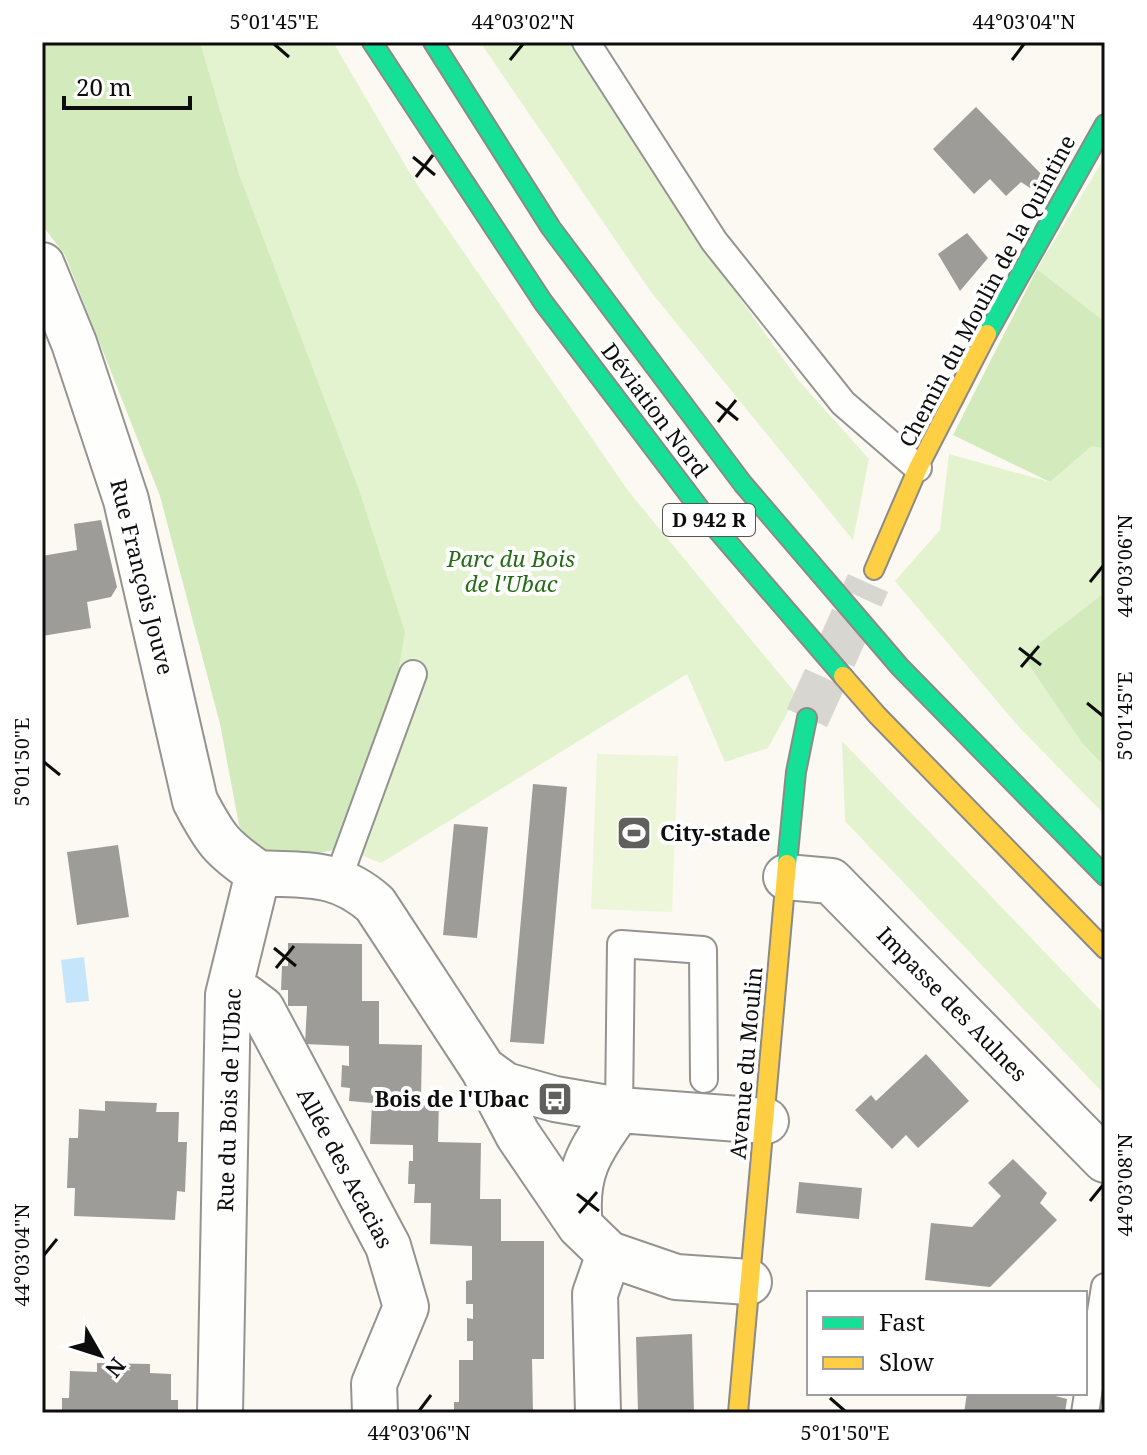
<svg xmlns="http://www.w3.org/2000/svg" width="1147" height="1455" viewBox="0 0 1147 1455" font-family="'Noto Serif',serif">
<rect width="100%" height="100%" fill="#fbf9f2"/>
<path fill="#e3f3cf" d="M200 42H333L414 180 629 492 797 695 768 748 725 762 687 674 381 863 343 848 240 177Z
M480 42H574L645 160 716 265 799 381 869 459 853 540 651 292Z
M1105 157V322L1037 269Z
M1092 446 1105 449V592L1024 656 1082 743 1105 767V815L1018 726 895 581 940 530 949 454 1050 482Z
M842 741 1105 1015V1095L845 821Z"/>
<path fill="#d3ebbc" d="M42 42H200L240 177 359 490 405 632 381 771 343 848 280 861 248 841 239 825 220 724 160 496 65 255 42 225Z
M1037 269 1105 322V449L1092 446 1050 482 953 435Z
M1105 592V767L1082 743 1023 656Z"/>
<path fill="#eef6da" d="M597 754 678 756 672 912 591 909Z"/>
<path fill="#c4e5fa" d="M84 957 89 1001 66 1003 61 960Z"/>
<path fill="#9e9c98" d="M976 107 1043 176 1030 188 1021 182 1006 196 990 179 974 194 933 149Z
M967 233 988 258 960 291 938 254Z
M101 520 117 587 111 597 87 602 91 628 42 636V556L77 550 74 524Z
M533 784 567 787 544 1044 510 1042Z
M454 824 488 827 477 938 443 935Z
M118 845 129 917 77 925 67 852Z
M288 943 362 944V1001H379V1044L422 1045 421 1099H439L438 1142 481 1143 480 1199H501V1241H544V1359H532L533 1413H454V1402H459V1360H473V1341H467V1318L473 1319V1304H466V1281L472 1280V1246L430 1244 431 1203H414L415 1184H408L409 1161H413V1145L370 1144 372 1103 349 1101 350 1088 341 1087 342 1065 349 1066V1046L305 1044 307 1006H288V990H281L282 966H288Z
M926 1054 969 1101 918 1148 906 1135 892 1149 855 1110 871 1095 876 1101Z
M105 1101 157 1103 156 1112H179L178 1142H187L185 1192 177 1191 175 1220 74 1216 75 1188H67L69 1138H78L79 1109 105 1111Z
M1013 1159 1047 1193 1040 1203 1057 1220 990 1287 925 1280 931 1223 972 1227 1001 1196 988 1183Z
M799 1182 862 1188 859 1219 796 1213Z
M692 1334 694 1413H638L636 1337Z
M97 1363 150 1364V1373L171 1374V1400H178V1413H62V1398H69L70 1371 97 1372Z
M967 1393H1044L1067 1399 1065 1413H964Z"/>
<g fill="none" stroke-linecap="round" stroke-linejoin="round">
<path stroke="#d7d6d0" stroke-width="44" stroke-dasharray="44 22" stroke-linecap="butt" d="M807 718 868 583"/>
<g stroke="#949390" stroke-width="30">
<path id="lane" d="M586 42 714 241 843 403 918 468
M338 879 413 674
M619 1110 621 944 703 950 704 1079
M1085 1413 1105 1287"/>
</g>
<g stroke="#949390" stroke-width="48">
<path id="street" d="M42 265 74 343 126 500 195 801C215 839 221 848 258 873
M258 873C307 876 336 870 375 904L483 1069 518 1135 580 1226 609 1254 676 1277 749 1282
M786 877 831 881 1105 1160
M228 995 246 997 262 1009 388 1246 406 1307 374 1384 375 1413
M483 1069 505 1085 555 1099 619 1110 766 1121
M580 1226C574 1174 589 1151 619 1110
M220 1413 228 995 258 873
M598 1413 595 1294 609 1254"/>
</g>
<g stroke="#8b8a87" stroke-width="22">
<path id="fast" d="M372 42 543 302 706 517 843 676
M433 42 551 228 743 484 900 667 1105 876
M987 334 1105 124
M787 864 796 772 807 718"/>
</g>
<g stroke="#8b8a87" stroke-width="22">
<path id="slow" d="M874 570 918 468 987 334
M843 676 877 715 1105 949
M738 1413 787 864"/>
</g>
<use href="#lane" stroke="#fefefd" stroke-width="26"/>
<use href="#street" stroke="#fefefd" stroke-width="44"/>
<use href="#fast" stroke="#16e098" stroke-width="18"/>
<use href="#slow" stroke="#ffcf43" stroke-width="18"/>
</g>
<path fill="none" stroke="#0d0d0d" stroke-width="3" d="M274 44 289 57M510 60 523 44M1012 60 1024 44M413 157 435 175M416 177 433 155M716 402 738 420M718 422 736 400M1090 582 1103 566M1019 648 1041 665M1021 667 1039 646M1087 703 1103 716M44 762 60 775M274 948 296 966M276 968 294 946M577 1194 599 1211M1090 1201 1103 1185M579 1213 597 1192M44 1255 57 1239M830 1398 845 1411M419 1411 431 1395"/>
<defs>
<g id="stadium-square" transform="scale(1.8)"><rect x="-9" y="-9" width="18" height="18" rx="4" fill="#60605d" stroke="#fff"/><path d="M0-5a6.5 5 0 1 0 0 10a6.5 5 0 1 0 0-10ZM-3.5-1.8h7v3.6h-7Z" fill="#fff"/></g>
<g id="bus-square" transform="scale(1.8)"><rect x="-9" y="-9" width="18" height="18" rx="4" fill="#60605d" stroke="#fff"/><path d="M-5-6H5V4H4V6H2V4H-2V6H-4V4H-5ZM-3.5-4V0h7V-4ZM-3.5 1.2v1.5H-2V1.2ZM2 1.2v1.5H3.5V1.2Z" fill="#fff"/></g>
</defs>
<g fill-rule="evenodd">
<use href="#stadium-square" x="634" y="833"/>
<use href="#bus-square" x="555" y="1099"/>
</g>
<g text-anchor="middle" stroke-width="8" stroke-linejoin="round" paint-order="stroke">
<rect fill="#fff" stroke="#565656" stroke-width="2" x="663" y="504" width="92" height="32" rx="6"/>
<g font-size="20" font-weight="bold" fill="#0d0d0d">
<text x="709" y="527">D 942 R</text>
</g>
<g font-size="22" fill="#0d0d0d" stroke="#fff">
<text transform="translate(987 291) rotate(-62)" y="8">Chemin du Moulin de la Quintine</text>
<text transform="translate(655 410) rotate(53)" y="8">Déviation Nord</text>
<text transform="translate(142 577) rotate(76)" y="8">Rue François Jouve</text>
<text transform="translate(952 1004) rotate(46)" y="8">Impasse des Aulnes</text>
<text transform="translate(746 1063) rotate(-85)" y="8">Avenue du Moulin</text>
<text transform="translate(229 1100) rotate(-88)" y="8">Rue du Bois de l'Ubac</text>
<text transform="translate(345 1168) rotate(62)" y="8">Allée des Acacias</text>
</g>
<g font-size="22" font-style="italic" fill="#266c17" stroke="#fff">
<text x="511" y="567">Parc du Bois<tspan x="511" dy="25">de l'Ubac</tspan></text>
</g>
<g font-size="22" font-weight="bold" fill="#0d0d0d" stroke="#fff" text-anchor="start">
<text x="660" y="841">City-stade</text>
<text x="529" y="1107" text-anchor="end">Bois de l'Ubac</text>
</g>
</g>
<rect width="1147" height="1455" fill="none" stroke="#ffffff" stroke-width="88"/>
<rect x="807" y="1291" width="280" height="104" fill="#ffffff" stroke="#9e9e9e" stroke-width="2"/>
<rect x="823" y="1317" width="40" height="12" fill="#16e098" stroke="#9e9e9e" stroke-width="2"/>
<text x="879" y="1331" font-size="24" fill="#0d0d0d">Fast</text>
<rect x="823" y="1357" width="40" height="12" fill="#ffcf43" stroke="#9e9e9e" stroke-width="2"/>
<text x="879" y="1371" font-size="24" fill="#0d0d0d">Slow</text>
<g transform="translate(100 1355) rotate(129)" stroke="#ffffff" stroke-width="6" paint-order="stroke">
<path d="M0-6L14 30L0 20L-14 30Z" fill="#0d0d0d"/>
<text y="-12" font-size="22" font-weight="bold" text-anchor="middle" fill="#0d0d0d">N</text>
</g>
<path d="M64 96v12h126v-12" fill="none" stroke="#0d0d0d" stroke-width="4"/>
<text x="76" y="96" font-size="24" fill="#0d0d0d" stroke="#ffffff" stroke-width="6" paint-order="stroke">20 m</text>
<rect x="44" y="44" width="1059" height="1367" fill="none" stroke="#0d0d0d" stroke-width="3"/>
<g font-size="20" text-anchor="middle" fill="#0d0d0d">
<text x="274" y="29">5°01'45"E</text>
<text x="523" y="29">44°03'02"N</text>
<text x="1024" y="29">44°03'04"N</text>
<text transform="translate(1125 566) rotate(-90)" y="7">44°03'06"N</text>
<text transform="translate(1125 716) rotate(-90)" y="7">5°01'45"E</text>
<text transform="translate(22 762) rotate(-90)" y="7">5°01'50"E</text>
<text transform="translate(1125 1185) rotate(-90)" y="7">44°03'08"N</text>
<text transform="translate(22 1255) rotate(-90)" y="7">44°03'04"N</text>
<text x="419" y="1440">44°03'06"N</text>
<text x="845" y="1440">5°01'50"E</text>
</g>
</svg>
